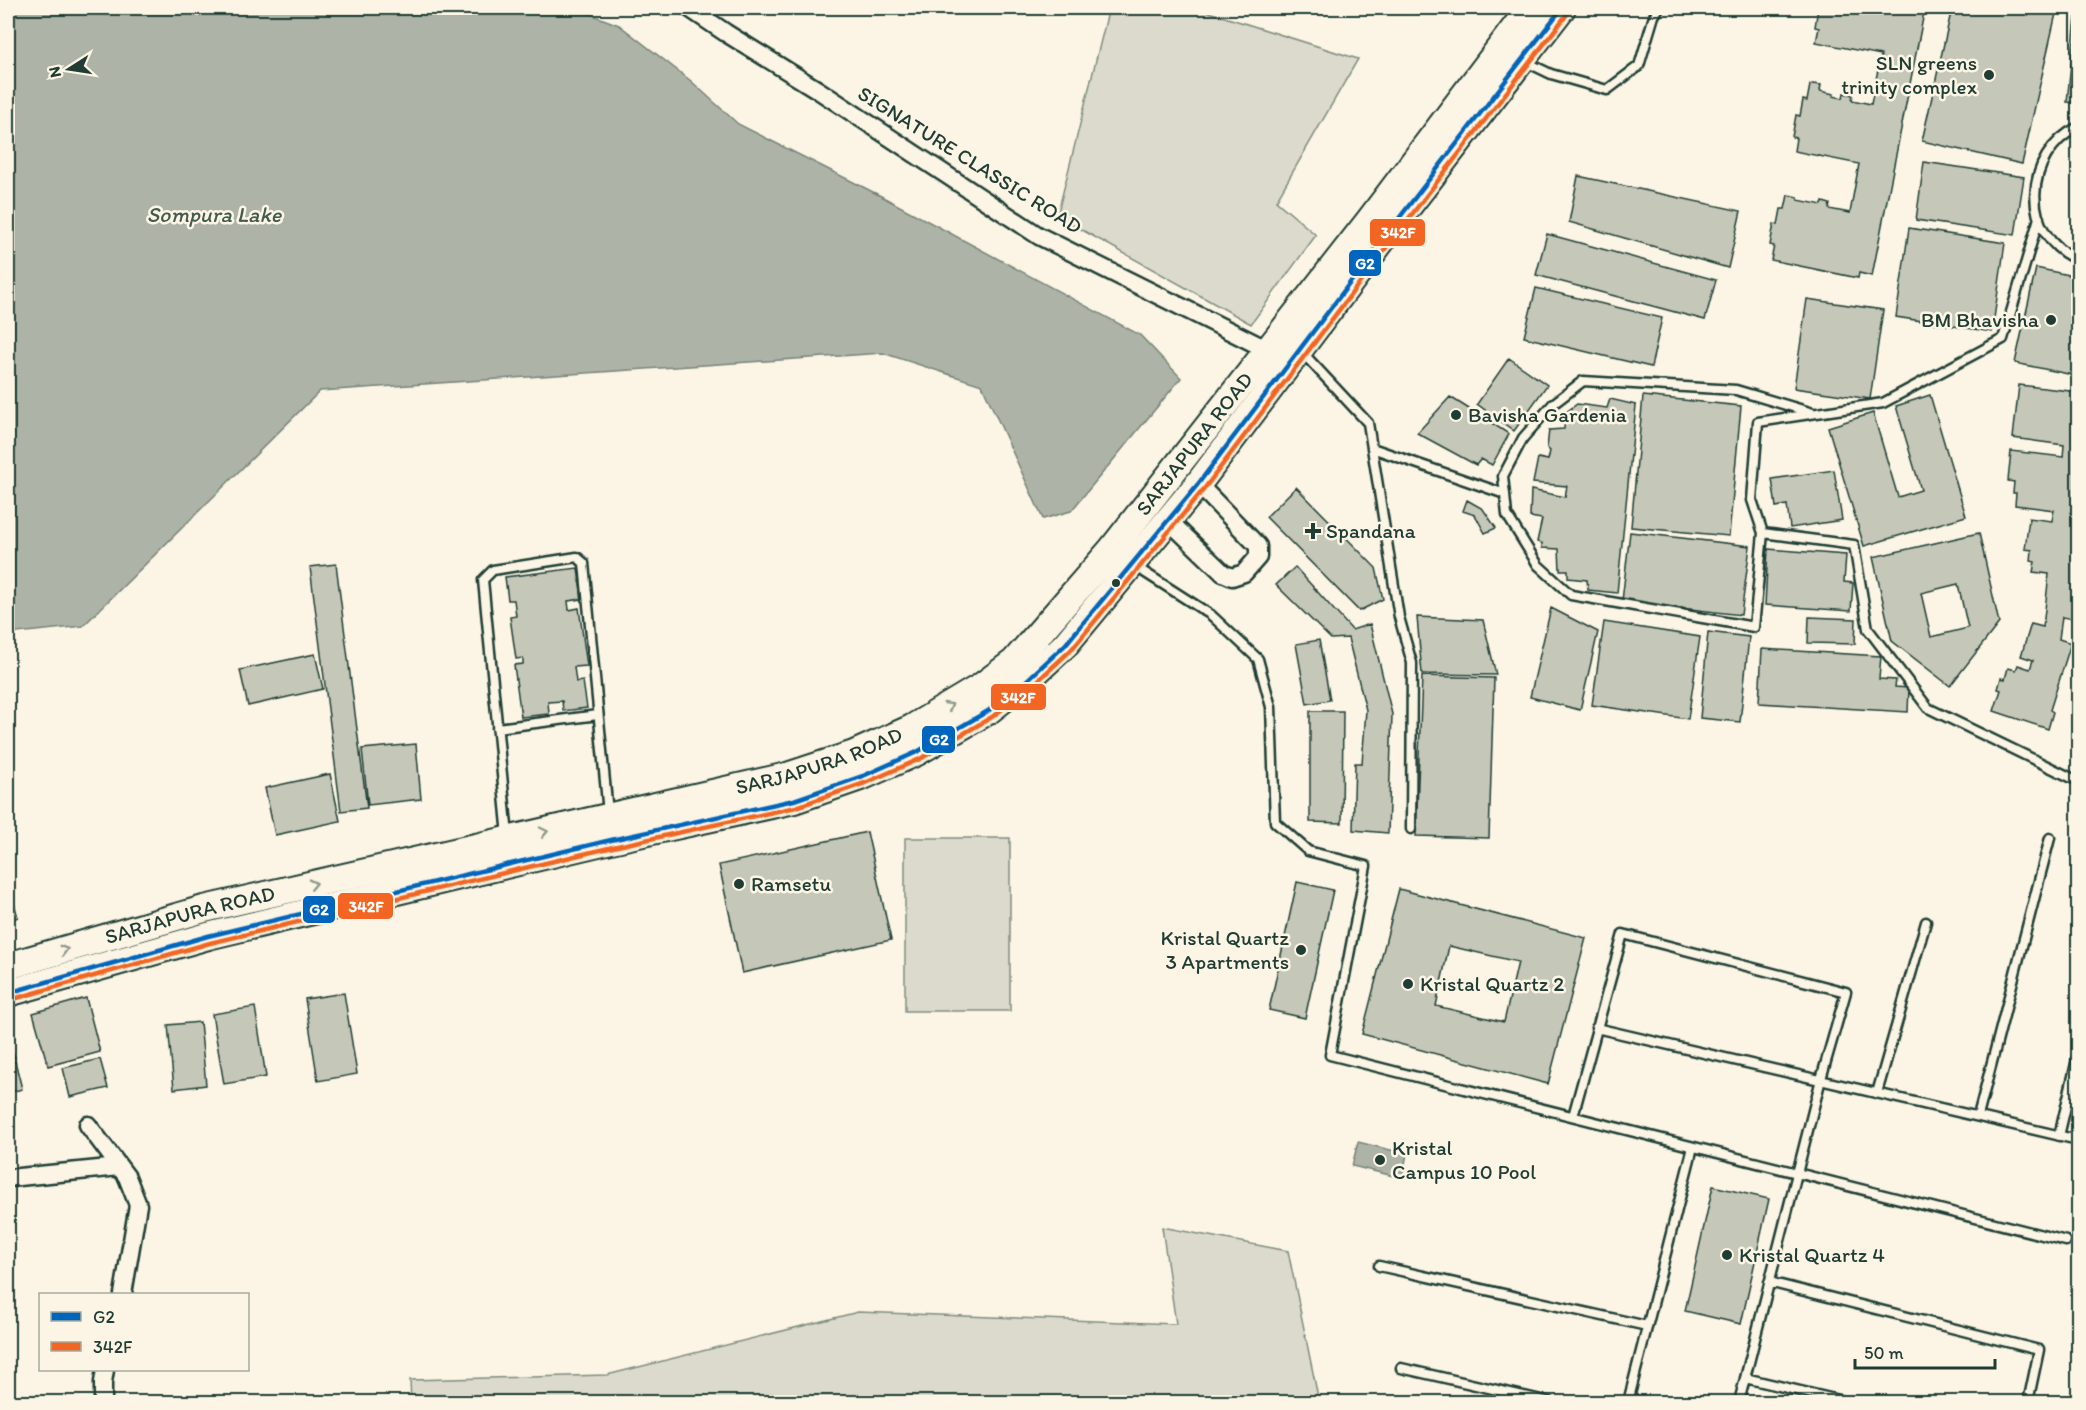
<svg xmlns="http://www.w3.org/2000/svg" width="2086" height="1410" viewBox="0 0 2086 1410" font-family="Itim,sans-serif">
<rect width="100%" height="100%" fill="#fcf5e5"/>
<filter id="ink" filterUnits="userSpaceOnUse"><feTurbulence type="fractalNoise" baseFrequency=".0167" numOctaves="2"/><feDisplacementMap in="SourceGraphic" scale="12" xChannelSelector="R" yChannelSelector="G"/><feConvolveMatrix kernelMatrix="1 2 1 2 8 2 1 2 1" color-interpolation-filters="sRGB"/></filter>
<g filter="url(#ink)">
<path fill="#dcdacc" stroke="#7e8c80" stroke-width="1.5" d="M1109 8H1196L1358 59 1276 201 1316 235 1251 324 1057 216Z
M905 838H1010V1011H905Z
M1162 1227 1288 1251 1319 1402H411L410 1380 607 1375 858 1312 1176 1324Z"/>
<path fill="#aeb3a7" stroke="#758479" stroke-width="1.5" d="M8 8H574L619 25 691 81 738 124 879 195 1140 335 1181 378 1071 511 1043 519 982 385 883 353 320 391 83 626 8 634Z
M1358 1142 1407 1154 1402 1178 1352 1166Z"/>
<path fill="#c5c7b9" stroke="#1f3d34" stroke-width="1.5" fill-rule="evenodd" d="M1818 8H1925L1872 276 1859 273 1858 278 1771 260 1774 246 1770 245 1774 224 1778 225 1781 209H1785L1788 195 1798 197V200L1822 205 1823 202 1830 204 1829 209 1850 213 1859 164 1794 151 1796 138 1792 137 1796 115 1800 116 1803 100 1807 101 1810 85 1812 84 1821 85 1820 91 1834 94 1833 96 1843 98 1844 93 1853 95 1852 100 1871 104 1881 55 1816 42 1819 28 1815 27Z
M1952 8 2057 9 2022 164 1922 141Z
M2077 8H2078V103L2067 102Z
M1924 162 2024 177 2015 235 1916 220Z
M1578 176 1741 211 1728 268 1569 222Z
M1909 228 2005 243 1992 332 1896 317Z
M1547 234 1716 280 1705 320 1536 275Z
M2036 268 2078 277V376L2015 363Z
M1536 288 1662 318 1651 367 1524 337Z
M1807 299 1883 310 1870 399 1794 388Z
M1509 358 1547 385 1514 431 1477 404Z
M2019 385 2078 392V591L2075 619 2062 617 2059 639 2071 643 2050 710 2053 712 2048 729 1994 711 2001 690 1998 689 2001 678 2005 679 2008 668 2016 670 2018 665 2030 669 2033 660 2021 656 2031 624 2043 627 2049 574 2033 572 2035 562 2031 561 2032 550 2025 549 2029 518 2052 521 2054 510 2015 505 2016 493H2013L2014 482 2008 481 2011 451 2063 457 2064 445 2013 438Z
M1930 395 1966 516 1864 546 1828 427 1873 413 1898 497 1921 490 1896 406Z
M1643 396 1741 406 1729 536 1631 527Z
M1450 397 1509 434 1492 465 1481 459 1476 465 1417 433Z
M1610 399 1636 405 1617 593 1588 590 1587 580 1568 578V570H1560L1559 549 1542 548V543L1537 542 1542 519 1530 517 1531 490 1565 497 1567 486 1533 483 1538 458 1548 460 1550 451 1547 448 1549 430 1564 429 1565 413 1577 404 1607 408Z
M1834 470 1842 520 1790 528 1787 505 1776 507 1772 479Z
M1296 487 1376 568 1383 599 1359 611 1266 517Z
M1467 500 1483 509 1496 528 1485 533 1475 515 1463 511Z
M1630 532 1750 546 1741 615 1622 601Z
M1979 533 1999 623 1950 686 1892 641 1873 557ZM1958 584 1968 628 1931 637 1921 593Z
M1768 549 1846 555 1844 582 1853 583 1851 611 1765 605Z
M336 564 367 808 341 811 310 567Z
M1295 567 1352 630 1370 624 1392 714 1388 833 1353 830 1355 763H1362L1366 710 1348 638 1331 639 1276 585Z
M578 568 582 599 568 601 569 610 579 608 587 666 574 667 576 682 583 681 587 708 563 711 562 701 548 702 549 714 521 717 514 665 523 664V658L516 659 510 617 516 616 514 600H508L505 577Z
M1551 608 1598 632 1580 710 1530 697Z
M1417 617 1483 620 1496 675 1422 674Z
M1809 617 1856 619 1855 644 1808 643Z
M1604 622 1700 637 1688 719 1592 705Z
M1708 632 1749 637 1740 722 1700 718Z
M1319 640 1330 700 1307 704 1296 644Z
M1762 649 1881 656 1879 679 1896 680 1895 687 1909 688 1908 712 1759 703Z
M315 654 323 689 248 706 240 670Z
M1422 676 1494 678 1489 838 1416 836Z
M1310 711H1343L1342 823 1310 822Z
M416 744 421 799 368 805 362 749Z
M330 774 340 821 275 835 265 788Z
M867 832 891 940 742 973 719 865Z
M1297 882 1333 890 1305 1018 1269 1010Z
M8 883 18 917 8 921Z
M1399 889 1586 938 1548 1084 1362 1034ZM1449 946 1518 962 1504 1022 1436 1006Z
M344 993 357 1074 318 1081 305 999Z
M86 998 100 1052 48 1066 33 1013Z
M255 1007 266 1077 224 1084 212 1014Z
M200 1022 206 1085 174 1089 168 1025Z
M8 1034 15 1058 8 1060Z
M100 1059 108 1088 70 1097 63 1068Z
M15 1061 22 1089 8 1093V1063Z
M1713 1186 1769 1199 1741 1324 1685 1311Z"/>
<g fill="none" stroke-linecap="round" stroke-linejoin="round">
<g stroke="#1f3d34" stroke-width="13">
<path id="service" d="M1524 61 1551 74 1607 90 1639 66 1654 16 1659 8
M2078 127C2023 154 2019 236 2078 260
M1301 351 1368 423 1399 617 1412 663 1411 829
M1813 413 1736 390 1583 381 1553 404 1523 438 1503 476 1507 515 1538 565 1571 595 1754 627 1763 533 1752 500 1758 422 1883 403 2003 339 2039 218
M1372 448 1505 494
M1763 533 1854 545 1868 629 1928 708 2078 781
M1133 565 1211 615 1258 659 1271 707 1275 822 1308 851 1366 866 1330 1055 2066 1241
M497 728 598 715
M508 836 483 580 493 570 577 557 584 563 608 813
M1596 1028 2078 1140
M1877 1093 1926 922
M1573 1116 1623 934 1846 992 1821 1079 1739 1402
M1978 1116 2050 838
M2059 1136 2078 1055
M1379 1266 1647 1326
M1769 1282 2039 1350 2028 1402
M1401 1368 1550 1402
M1745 1378 1847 1402
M1628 1402 1693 1147"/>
</g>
<g stroke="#1f3d34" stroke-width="21">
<path id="minor" d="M689 8 726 33 818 90 1039 236 1268 350
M1168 520 1223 573 1232 577 1244 573 1258 557V546L1198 484
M88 1125 127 1177 138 1205 123 1294
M9 1178 119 1167
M103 1402V1382L105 1370"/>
</g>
<g stroke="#1f3d34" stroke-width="30">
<g id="primary">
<path id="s1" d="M8 966 204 909 787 776 854 754 912 728 982 686 1014 662 1112 549 1369 221 1530 8"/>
<path d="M8 993 208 936 611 840 794 800 863 776 917 752 988 711 1025 682 1065 645 1198 484 1386 235 1562 8"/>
</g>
</g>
<use href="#service" stroke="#fcf5e5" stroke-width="8"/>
<use href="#minor" stroke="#fcf5e5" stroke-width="16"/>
<use href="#primary" stroke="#fcf5e5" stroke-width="26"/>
<g stroke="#fcf5e5" stroke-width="9">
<path id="bus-1" d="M8 993 208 936 611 840 794 800 863 776 917 752 988 711 1025 682 1065 645 1198 484 1386 235 1562 8"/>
</g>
<g stroke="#fcf5e5" stroke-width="9">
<path id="bus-2" d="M10 1000 210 943 613 847 796 807 865 783 920 759 992 717 1030 688 1071 650 1204 489 1392 240 1568 13"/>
</g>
<use href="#bus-1" stroke="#0065bd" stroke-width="4.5"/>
<use href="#bus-2" stroke="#f26522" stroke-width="4.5"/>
</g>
<defs><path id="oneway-chevron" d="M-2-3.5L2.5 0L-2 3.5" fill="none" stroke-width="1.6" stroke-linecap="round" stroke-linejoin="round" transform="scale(1.5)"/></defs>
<g stroke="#8e998c">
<use href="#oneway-chevron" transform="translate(949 706) rotate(-31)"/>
<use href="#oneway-chevron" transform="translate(544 832) rotate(-12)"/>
<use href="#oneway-chevron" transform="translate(313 884) rotate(-13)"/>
<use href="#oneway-chevron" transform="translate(64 950) rotate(-16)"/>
</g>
</g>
<g fill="#1f3d34" stroke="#fcf5e5" stroke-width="2">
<circle cx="1989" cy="75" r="6"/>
<circle cx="2051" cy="320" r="6"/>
<circle cx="1456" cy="415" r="6"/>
<path d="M1310 522h6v6h6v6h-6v6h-6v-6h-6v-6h6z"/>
<circle cx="1116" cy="583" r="5"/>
<circle cx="739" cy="884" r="6"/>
<circle cx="1301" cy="950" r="6"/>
<circle cx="1408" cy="984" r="6"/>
<circle cx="1380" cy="1160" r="6"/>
<circle cx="1727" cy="1255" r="6"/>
</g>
<g text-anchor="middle" stroke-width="5" stroke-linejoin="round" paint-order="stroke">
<g font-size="21" fill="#1f3d34" stroke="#fcf5e5" text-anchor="start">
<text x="1977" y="70" text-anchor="end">SLN greens<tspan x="1977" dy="24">trinity complex</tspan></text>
<text x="2039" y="327" text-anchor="end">BM Bhavisha</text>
<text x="1468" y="422">Bavisha Gardenia</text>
<text x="1326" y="538">Spandana</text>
<text x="751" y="891">Ramsetu</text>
<text x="1289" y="945" text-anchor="end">Kristal Quartz<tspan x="1289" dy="24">3 Apartments</tspan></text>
<text x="1420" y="991">Kristal Quartz 2</text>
<text x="1392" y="1155">Kristal<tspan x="1392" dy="24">Campus 10 Pool</tspan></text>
<text x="1739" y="1262">Kristal Quartz 4</text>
</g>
<g font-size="21" fill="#1f3d34" stroke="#fcf5e5">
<text transform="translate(970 160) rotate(32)" y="7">SIGNATURE CLASSIC ROAD</text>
<text dy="7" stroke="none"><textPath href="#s1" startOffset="1341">SARJAPURA ROAD</textPath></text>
<text dy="7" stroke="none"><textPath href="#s1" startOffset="837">SARJAPURA ROAD</textPath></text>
<text dy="7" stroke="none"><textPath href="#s1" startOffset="189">SARJAPURA ROAD</textPath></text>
</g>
<g font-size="22" font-style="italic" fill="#435a51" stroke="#fcf5e5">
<text x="214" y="222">Sompura Lake</text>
</g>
</g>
<g stroke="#fcf5e5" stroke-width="2">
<rect x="1369" y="218" width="57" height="29" rx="6" fill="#f26522"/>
<rect x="1348" y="249" width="34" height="28" rx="6" fill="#0065bd"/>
<rect x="990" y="683" width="57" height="28" rx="6" fill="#f26522"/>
<rect x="921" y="725" width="35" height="29" rx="6" fill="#0065bd"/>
<rect x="337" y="892" width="57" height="28" rx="6" fill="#f26522"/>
<rect x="302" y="895" width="34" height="29" rx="6" fill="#0065bd"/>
</g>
<g font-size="16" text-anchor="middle" font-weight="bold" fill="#fff">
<text x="1398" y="238">342F</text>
<text x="1365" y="269">G2</text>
<text x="1018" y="703">342F</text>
<text x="939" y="745">G2</text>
<text x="366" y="912">342F</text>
<text x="319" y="915">G2</text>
</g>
<rect width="2086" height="1410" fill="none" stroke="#fcf5e5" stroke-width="30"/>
<rect x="15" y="15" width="2056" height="1380" fill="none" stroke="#1f3d34" stroke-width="2" filter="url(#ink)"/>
<rect x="39" y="1293" width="210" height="78" fill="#fcf5e5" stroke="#a4ab9e" stroke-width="1.5"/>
<rect x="51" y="1312" width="30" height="9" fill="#0065bd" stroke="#a4ab9e" stroke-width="1.5"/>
<text x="93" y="1323" font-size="18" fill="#1f3d34">G2</text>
<rect x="51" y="1342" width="30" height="9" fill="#f26522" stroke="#a4ab9e" stroke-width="1.5"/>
<text x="93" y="1353" font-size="18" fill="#1f3d34">342F</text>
<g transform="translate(69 69) rotate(258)" stroke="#fcf5e5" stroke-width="4.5" paint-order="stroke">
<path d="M0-4.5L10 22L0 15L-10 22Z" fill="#1f3d34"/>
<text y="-9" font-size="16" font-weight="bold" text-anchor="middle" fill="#1f3d34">N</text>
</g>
<path d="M1855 1359v9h140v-9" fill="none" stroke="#1f3d34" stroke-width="3"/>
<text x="1864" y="1359" font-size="18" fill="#1f3d34" stroke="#fcf5e5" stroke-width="4.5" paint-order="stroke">50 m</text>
</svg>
